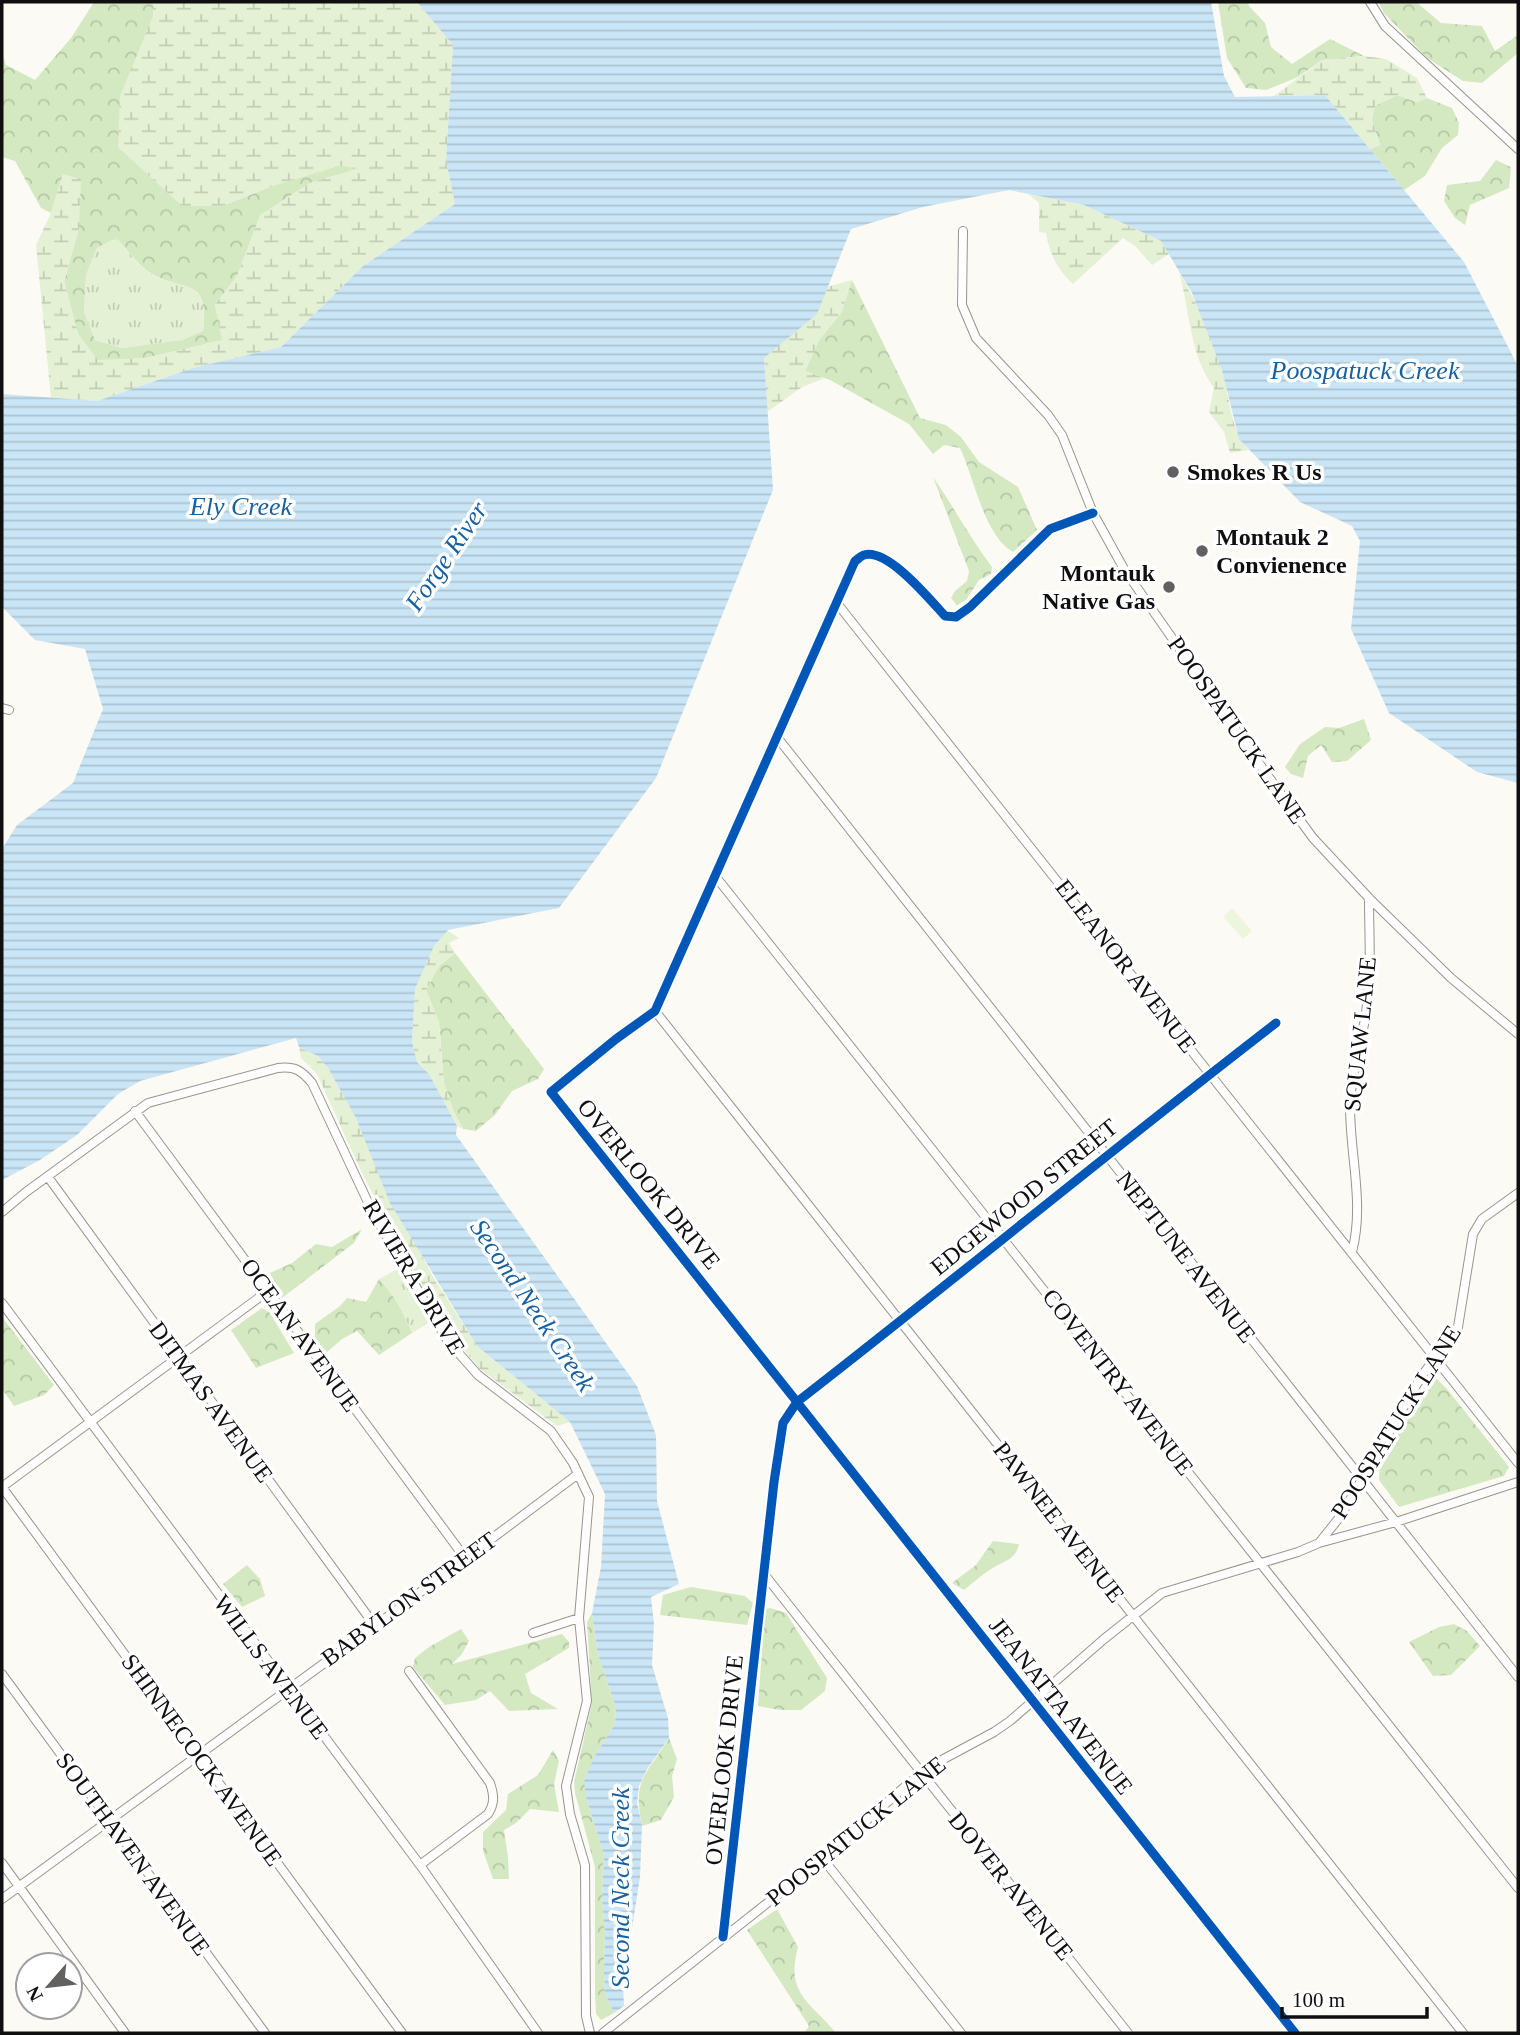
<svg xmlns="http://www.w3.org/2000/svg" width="1520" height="2035" viewBox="0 0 1520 2035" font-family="Georgia,serif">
<defs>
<pattern id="grass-tufts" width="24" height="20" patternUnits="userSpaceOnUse" patternTransform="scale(1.75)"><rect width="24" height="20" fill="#e4f1d4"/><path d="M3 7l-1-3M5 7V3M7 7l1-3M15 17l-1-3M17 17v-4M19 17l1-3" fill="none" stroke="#c2cdb5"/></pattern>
<pattern id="forest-crowns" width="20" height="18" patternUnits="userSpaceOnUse" patternTransform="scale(1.75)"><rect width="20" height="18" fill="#d4e9c2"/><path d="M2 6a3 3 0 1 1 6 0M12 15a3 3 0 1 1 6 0" fill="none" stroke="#b5c7a6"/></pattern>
<pattern id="wetland-marsh" width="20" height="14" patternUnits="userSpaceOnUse" patternTransform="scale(1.75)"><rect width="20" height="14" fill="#e4f1d4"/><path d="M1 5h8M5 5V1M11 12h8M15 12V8" fill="none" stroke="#c2cdb5"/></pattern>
<pattern id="water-rules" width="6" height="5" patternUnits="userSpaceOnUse" patternTransform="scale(1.75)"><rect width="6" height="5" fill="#cae5f5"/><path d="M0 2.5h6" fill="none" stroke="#acc3d1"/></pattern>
</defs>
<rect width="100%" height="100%" fill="#fcfaf4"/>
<path fill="url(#grass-tufts)" d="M116 238C126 249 138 266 151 274 186 293 208 276 203 331L182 340 122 348 95 340 84 312 86 275 97 248Z
M398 1269 430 1322 412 1333C404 1313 394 1295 379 1279Z"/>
<path fill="url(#forest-crowns)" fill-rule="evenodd" d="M94 2H154L153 16 118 147 152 177 222 206 272 186 339 165 361 168 310 183 261 215 237 276 215 305 223 340 146 358 98 361 78 334 64 282 79 228 63 175 51 213 41 208 15 161 2 157V52L6 65 35 80 71 38ZM116 238C127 249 138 266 152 274 186 293 209 276 203 331L182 340 122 348 95 340 84 312 86 275 97 248Z
M1218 2H1248L1249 6 1265 23 1271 47 1292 64 1330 39 1364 56 1322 60 1298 77 1266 90 1246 88 1227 58Z
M1379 2H1416L1441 23 1482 26 1495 51 1518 35V53L1482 83 1463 81 1427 58 1383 12Z
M1397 95 1417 102 1427 98 1452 108 1459 123 1458 135 1442 148 1425 176 1404 190 1370 149 1380 145 1372 120 1374 106Z
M1496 160 1511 167 1509 188 1470 205 1465 225 1455 218 1444 201 1447 185 1480 181Z
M852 280 920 418 946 425 961 437 979 462 1018 487 1037 530 1013 552C984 536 974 477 960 448L944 445 933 454 909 424 830 380 805 371 819 340 841 313Z
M933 477C954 507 970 538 992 567L991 574 979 580 966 600 957 605 951 598 955 591 967 581 969 571Z
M1364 719 1371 740 1347 761 1332 762 1321 745 1308 756 1303 778 1291 774 1285 767 1300 744 1325 727 1339 728Z
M455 953 544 1069 538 1079 512 1091 495 1115 476 1131 463 1129 454 1112 444 1083 439 1022 426 990 439 966Z
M362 1229 354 1243 282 1298 270 1273 292 1263 316 1244 332 1247Z
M379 1279C394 1295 404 1313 412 1333L379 1355 357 1331 342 1339 327 1352 315 1341V1324L340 1306 347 1298 366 1302Z
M262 1308 270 1313 294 1353 256 1368 231 1330Z
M2 1317 54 1385 44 1395 14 1406 2 1389Z
M1437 1379 1447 1389 1509 1467 1504 1476 1399 1507 1379 1480 1380 1460 1427 1383Z
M993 1541 1019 1544C1016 1558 1007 1560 996 1566 985 1572 974 1582 964 1590L952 1583 976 1565Z
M247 1565 260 1579 265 1596 242 1607 223 1584Z
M691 1587 745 1596 753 1603 747 1625 660 1615 663 1595Z
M770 1608 786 1613 827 1678 825 1691 801 1710H780L758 1706 765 1609Z
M592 1613 598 1655 616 1707 615 1724 594 1757 587 1801 604 1855 602 1898 605 1932 604 1972 605 1993 614 2013 601 2020 596 2014 595 1993V1867L575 1793 574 1782 592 1703 587 1622Z
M1454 1624 1467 1631 1480 1646 1451 1675 1433 1676 1409 1642 1439 1627Z
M461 1629 469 1641 462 1654 452 1664 562 1634 569 1642V1648L525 1674 531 1693 558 1709 509 1711 490 1691 476 1700 445 1705 413 1667 415 1658 429 1647Z
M669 1738 677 1759 672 1776 674 1797 661 1820 642 1826C632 1778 646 1776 669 1738Z
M553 1750 559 1761 554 1784 559 1812 530 1809 516 1823 504 1830 508 1857 509 1879H493L483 1851V1832L506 1810 508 1794 538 1775Z
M777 1909 798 1947C785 1995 811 2002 836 2033H804L809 2026 747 1930Z"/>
<path fill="url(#wetland-marsh)" d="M154 2H417L453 45 446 160 455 204 363 266 281 347 193 368 97 401 51 398 36 245 51 213 63 174 81 179 79 228 64 282 78 334 98 360 146 358 222 340 215 305 237 276 260 215 310 183 359 168 339 166 272 186 222 206H182L118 147 120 96 153 16Z
M1364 56 1386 59 1417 78 1427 98 1417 102 1397 95 1375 106 1372 120 1380 145 1370 149 1325 95 1274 96 1322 60Z
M1028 194 1084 205 1161 241 1169 254 1152 265 1135 246 1123 238 1073 284C1057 269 1050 255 1046 233L1039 232V203Z
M1179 272C1197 302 1213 338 1223 373 1230 398 1230 431 1249 450L1230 453 1224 432 1209 412 1214 388C1189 354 1190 310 1179 272Z
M852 280 841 313 819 340 805 371 825 378 802 387 767 412 764 358 816 314 827 287Z
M447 930 459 938 449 943 455 953 439 966 426 990 439 1022 444 1083 454 1112 463 1129 457 1126 429 1074 417 1062 412 1042 415 989 434 946Z
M299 1047 318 1056 328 1068 356 1118 412 1237 432 1275 477 1346 570 1422 557 1426 480 1369 454 1338 403 1252 362 1173 317 1074 301 1058Z"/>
<path fill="#eef5dd" d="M1232 908 1252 931 1243 939 1223 917Z"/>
<path fill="url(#water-rules)" d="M417 2H1211L1224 76 1235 97 1325 95 1464 262 1518 366V783L1477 772 1389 713 1351 629 1360 541 1352 526 1300 502 1239 439 1222 370 1192 293 1161 241 1084 205 1009 190 923 207 851 229 817 314 764 358 773 490 766 507 656 778 559 908 448 930 434 946 415 989 412 1042 417 1062 429 1074 457 1126 456 1135 637 1386 656 1435 657 1501 679 1584 651 1597 654 1624 652 1665 668 1718 669 1738 647 1769 639 1786 637 1803 642 1826 640 1877 623 1986 624 2006 614 2013 605 1993 604 1972 605 1932 602 1898 604 1855 587 1801 584 1782 594 1757 615 1724 616 1707 598 1655 592 1613 601 1567 605 1494 570 1422 477 1346 390 1203 356 1118 328 1068 318 1056 299 1047 296 1038 140 1081 118 1094 77 1135 40 1160 2 1180V849L17 825 73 783 103 709 85 649 35 640 2 607V394L97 401 193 368 281 347 363 266 455 204 446 160 453 45Z"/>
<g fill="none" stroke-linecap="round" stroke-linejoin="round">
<g stroke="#969592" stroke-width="10">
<path id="street" d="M1370 2 1385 26 1518 149
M963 231 962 305 976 338 1048 415 1062 435 1093 513 1124 569 1268 776 1313 838 1369 898 1451 978 1518 1034
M836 602 1518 1463
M2 708 9 710
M777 737 1518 1677
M716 877 1518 1888
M655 1011 1463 2033
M1276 1023C1115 1147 958 1277 797 1402L1295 2033
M135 1111 465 1558
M48 1177 375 1626
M2 1212 26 1192 148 1103 278 1068C295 1066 301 1070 312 1083L373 1213 447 1340 478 1375 551 1431 573 1463 589 1497 579 1618 587 1701 566 1786 570 1814 585 1865 586 2016 590 2033
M1352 1252C1365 1203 1349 1152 1350 1102 1352 1071 1362 1042 1366 1012 1372 975 1369 936 1369 898
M2 1303 420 1865 538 2033
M2 1487 402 2033
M2 1487 268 1291
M1319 1543 1339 1518 1351 1498 1421 1377 1458 1327 1473 1234 1482 1219 1518 1193
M764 1574 1128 2033
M533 1633 579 1618
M409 1671 490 1783C494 1795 495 1803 488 1814L420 1865
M2 1674 265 2033
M823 1859 961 2033
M2 1863 125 2033
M2 1899 375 1626 578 1474
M723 1937 774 1482 783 1423 797 1402 551 1092 616 1039 655 1011 855 561C857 560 862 555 864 555 888 548 930 600 945 616L956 617 970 607 1050 529 1093 513
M603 2033 823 1859 909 1783 938 1762 994 1732 1010 1721 1104 1639 1162 1593 1298 1552 1319 1543 1396 1522 1518 1482"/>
</g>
<use href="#street" stroke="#fffefd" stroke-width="8"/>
<g stroke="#fff" stroke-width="13">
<path id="cycleway" d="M1276 1023C1115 1147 958 1277 797 1402L1295 2033
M723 1937 774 1482 783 1423 797 1402 551 1092 616 1039 655 1011 855 561C857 560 862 555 864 555 888 548 930 600 945 616L956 617 970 607 1050 529 1093 513"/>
</g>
<use href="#cycleway" stroke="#0057b8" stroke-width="9"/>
</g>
<g fill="#62615f" stroke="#fff" stroke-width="2.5">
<circle cx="1173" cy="472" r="7"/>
<circle cx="1202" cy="551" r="7"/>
<circle cx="1169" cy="587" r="7"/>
</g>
<g text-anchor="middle" stroke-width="7" stroke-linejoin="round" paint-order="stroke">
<g font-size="24" font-weight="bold" fill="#0f0f0f" stroke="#fff" text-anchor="start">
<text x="1187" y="480">Smokes R Us</text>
<text x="1216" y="545">Montauk 2<tspan x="1216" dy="28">Convienence</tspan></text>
<text x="1155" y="581" text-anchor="end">Montauk<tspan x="1155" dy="28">Native Gas</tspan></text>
</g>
<g font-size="24" fill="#0f0f0f" stroke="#fff">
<text transform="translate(1237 730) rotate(55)" y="8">POOSPATUCK LANE</text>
<text transform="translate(1126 966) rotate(52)" y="8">ELEANOR AVENUE</text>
<text transform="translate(1360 1034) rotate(-84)" y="8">SQUAW LANE</text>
<text transform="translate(649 1184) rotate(51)" y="8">OVERLOOK DRIVE</text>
<text transform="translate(1024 1197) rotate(-39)" y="8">EDGEWOOD STREET</text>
<text transform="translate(1186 1257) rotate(52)" y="8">NEPTUNE AVENUE</text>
<text transform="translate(414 1277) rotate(59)" y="8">RIVIERA DRIVE</text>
<text transform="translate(300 1335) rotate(54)" y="8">OCEAN AVENUE</text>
<text transform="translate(1118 1382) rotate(52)" y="8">COVENTRY AVENUE</text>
<text transform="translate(211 1402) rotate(54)" y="8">DITMAS AVENUE</text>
<text transform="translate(1396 1422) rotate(-58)" y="8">POOSPATUCK LANE</text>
<text transform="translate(1059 1522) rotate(52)" y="8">PAWNEE AVENUE</text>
<text transform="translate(409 1599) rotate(-36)" y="8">BABYLON STREET</text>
<text transform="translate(271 1667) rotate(53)" y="8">WILLS AVENUE</text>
<text transform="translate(1061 1706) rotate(52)" y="8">JEANATTA AVENUE</text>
<text transform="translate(202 1760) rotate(54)" y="8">SHINNECOCK AVENUE</text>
<text transform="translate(724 1760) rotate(-84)" y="8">OVERLOOK DRIVE</text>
<text transform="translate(856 1831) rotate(-39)" y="8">POOSPATUCK LANE</text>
<text transform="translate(133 1854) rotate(54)" y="8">SOUTHAVEN AVENUE</text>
<text transform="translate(1011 1886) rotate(51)" y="8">DOVER AVENUE</text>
</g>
<g font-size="26" font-style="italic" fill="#1761a1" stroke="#fff">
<text x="1365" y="379">Poospatuck Creek</text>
<text x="241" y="515">Ely Creek</text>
<text transform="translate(446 556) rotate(-56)" y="9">Forge River</text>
<text transform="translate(533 1305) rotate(56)" y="9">Second Neck Creek</text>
<text transform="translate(620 1888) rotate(-90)" y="9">Second Neck Creek</text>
</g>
</g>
<rect width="1520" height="2035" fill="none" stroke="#0f0f0f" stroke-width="7"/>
<g transform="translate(49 1986) rotate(242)"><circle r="33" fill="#ffffff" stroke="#9f9f9f" stroke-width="2"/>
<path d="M0-5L12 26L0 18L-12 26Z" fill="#62615f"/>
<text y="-10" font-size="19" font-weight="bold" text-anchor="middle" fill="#0f0f0f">N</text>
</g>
<path d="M1282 2007v10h145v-10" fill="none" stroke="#0f0f0f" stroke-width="3.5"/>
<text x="1292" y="2007" font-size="21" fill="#0f0f0f" stroke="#ffffff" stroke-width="5" paint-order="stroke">100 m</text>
</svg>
